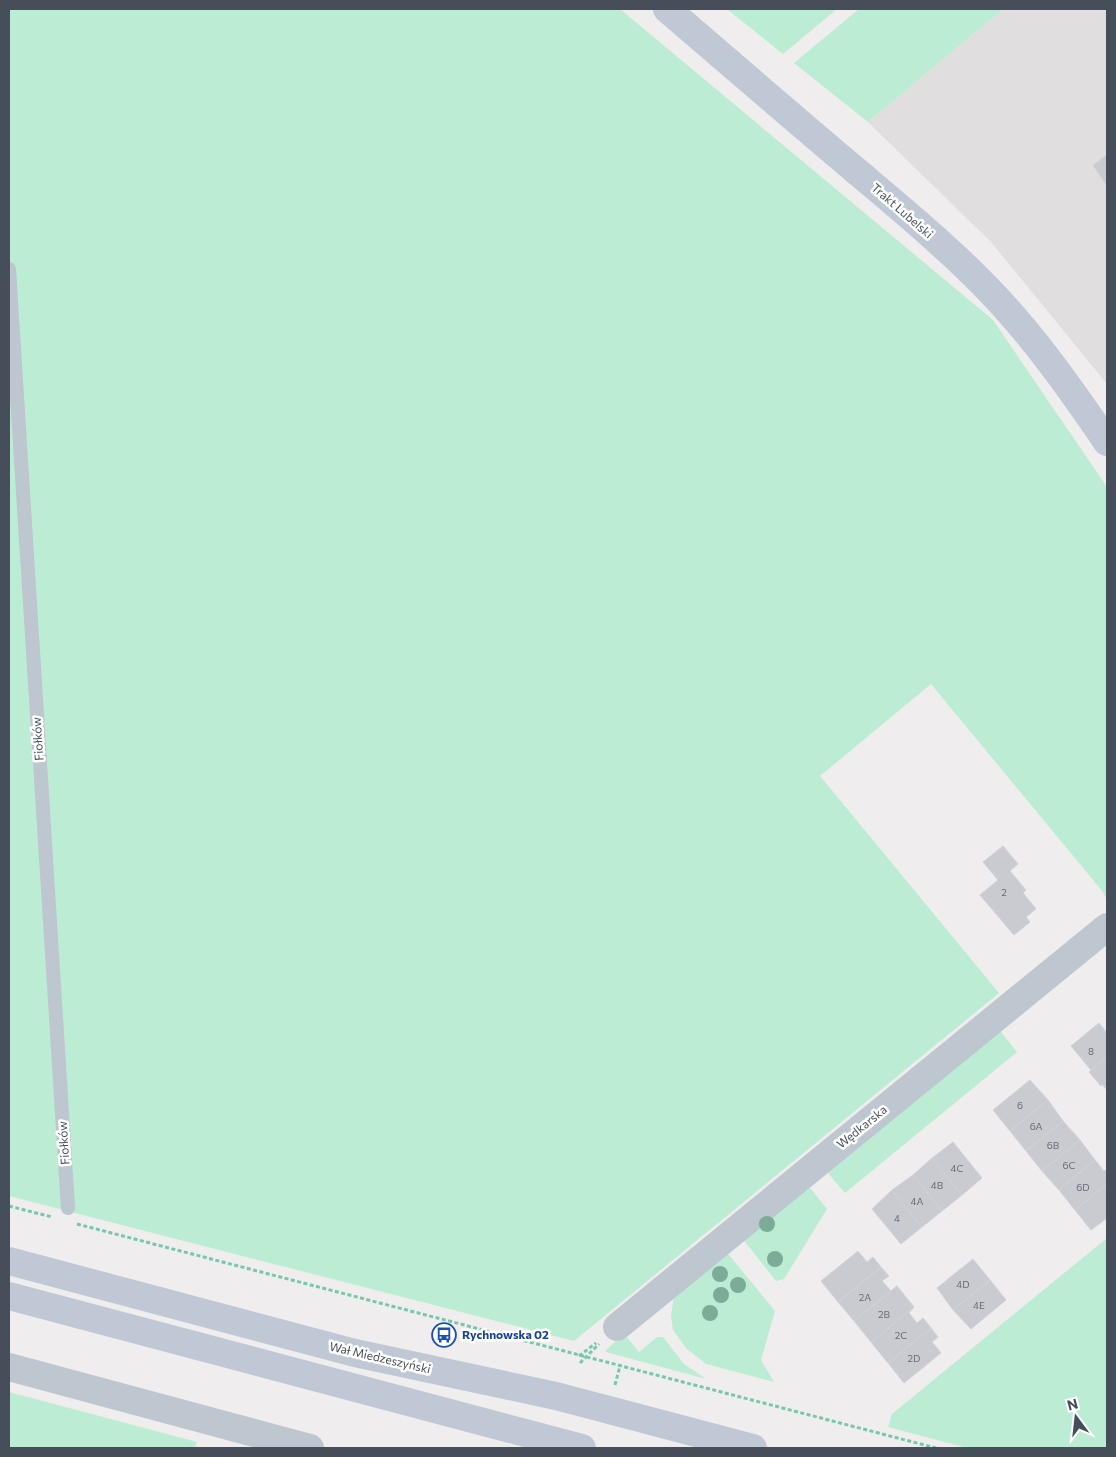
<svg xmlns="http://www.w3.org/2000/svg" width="1116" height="1457" viewBox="0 0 1116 1457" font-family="Commissioner,sans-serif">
<rect width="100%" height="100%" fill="#efeded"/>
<path fill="#e0dede" d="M1003 9H1107V384L991 242 868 122Z"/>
<path fill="#bcecd3" d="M9 9H620L993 320 1107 487V900L1103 892 931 684 820 776 999 993 574 1341 9 1196Z
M727 9H837L783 54Z
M859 9H1003L868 122 794 63Z
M995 1030 1001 1032 1017 1052 845 1193 828 1173V1168Z
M807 1187 810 1188 827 1209 784 1279 776 1281 742 1238Z
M1107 1238V1448H967L888 1427 892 1414Z
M717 1255H729L775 1311 761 1360 774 1382 706 1364 686 1348 673 1330 671 1316 675 1290Z
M624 1334 639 1352 657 1337H663L684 1364 706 1379 606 1352V1350Z
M9 1392 197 1442 195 1448H9Z"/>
<path fill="#cacbd1" stroke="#d1d2d8" d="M1107 155V186L1093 165Z
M1003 846 1018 864 1010 871 1026 890 1023 893 1036 909 1026 917 1030 922 1014 935 980 895 998 880 983 862Z
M1099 1023 1107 1033V1056L1091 1070 1071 1046Z
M1107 1056V1090L1102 1084 1101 1086 1089 1072Z
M1030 1080 1048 1100 1010 1131 993 1110Z
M1048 1100 1063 1121 1026 1151 1010 1131Z
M1063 1121 1080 1140 1042 1171 1026 1151Z
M1080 1140 1095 1160 1059 1190 1042 1171Z
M953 1142 982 1178 962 1195 932 1158Z
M932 1158 962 1195 942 1211 913 1175Z
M1095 1160 1104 1171 1105 1170 1107 1173V1184L1075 1210 1059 1190Z
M913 1175 942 1211 922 1227 892 1190Z
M1107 1184V1218L1091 1230 1075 1210Z
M892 1190 922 1227 901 1244 872 1209Z
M858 1251 867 1262 873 1257 881 1267 838 1302 821 1281Z
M973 1259 990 1280 953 1310 937 1288Z
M881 1267 889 1276 882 1281 891 1291 897 1286 854 1321 838 1302Z
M990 1280 1006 1300 971 1329 953 1310Z
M897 1286 914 1307 871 1342 854 1321Z
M914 1307 909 1313 917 1323 923 1318 931 1328 888 1363 871 1342Z
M931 1328 938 1337 932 1342 941 1353 904 1383 888 1363Z"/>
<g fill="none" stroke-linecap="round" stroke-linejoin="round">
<path stroke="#75c9a7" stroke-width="3" stroke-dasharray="4 2.5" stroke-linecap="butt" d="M9 1206 52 1217
M77 1224 936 1448
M579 1356 596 1343
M580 1363 599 1344
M615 1385 620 1366"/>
<path stroke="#bec6cf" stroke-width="14" d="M9 269 68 1208"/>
<path stroke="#bec6cf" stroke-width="28" d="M617 1327 1107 927
M9 1367 310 1448"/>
<path stroke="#c0c8d5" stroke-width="28" d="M667 9C729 62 791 116 854 169 899 207 945 245 986 287 1032 334 1070 388 1107 442
M9 1261 355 1353 556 1396 753 1448
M9 1296 582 1448"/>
</g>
<g fill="#7aac97">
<circle cx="767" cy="1224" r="8"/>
<circle cx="775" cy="1259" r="8"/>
<circle cx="720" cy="1274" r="8"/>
<circle cx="738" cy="1285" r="8"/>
<circle cx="721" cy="1295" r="8"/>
<circle cx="710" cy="1313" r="8"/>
</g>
<defs>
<g id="bus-ring" transform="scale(1.25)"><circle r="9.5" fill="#fff" stroke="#1a4fb4" stroke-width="1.5"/><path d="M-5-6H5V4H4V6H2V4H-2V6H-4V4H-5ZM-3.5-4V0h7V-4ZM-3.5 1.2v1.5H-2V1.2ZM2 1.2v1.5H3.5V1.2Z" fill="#1a4fb4"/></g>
</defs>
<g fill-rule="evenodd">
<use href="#bus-ring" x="444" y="1335"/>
</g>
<g text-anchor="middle" stroke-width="5" stroke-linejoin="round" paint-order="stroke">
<g font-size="10" fill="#676d77">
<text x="1004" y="896">2</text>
<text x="1091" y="1055">8</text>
<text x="1020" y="1109">6</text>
<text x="1036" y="1130">6A</text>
<text x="1053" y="1149">6B</text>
<text x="1069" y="1169">6C</text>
<text x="957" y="1172">4C</text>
<text x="937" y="1189">4B</text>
<text x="1083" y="1191">6D</text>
<text x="917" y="1205">4A</text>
<text x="897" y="1222">4</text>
<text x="963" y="1288">4D</text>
<text x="865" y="1301">2A</text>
<text x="979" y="1309">4E</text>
<text x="884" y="1318">2B</text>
<text x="901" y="1339">2C</text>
<text x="914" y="1362">2D</text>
</g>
<g font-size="12" fill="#464e59" stroke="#fff">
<text transform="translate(902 211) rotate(41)" y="4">Trakt Lubelski</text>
<text transform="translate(38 739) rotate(-94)" y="4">Fiołków</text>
<text transform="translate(862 1127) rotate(-39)" y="4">Wędkarska</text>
<text transform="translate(64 1143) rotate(-94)" y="4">Fiołków</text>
<text transform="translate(380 1358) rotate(13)" y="4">Wał Miedzeszyński</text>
</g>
<g font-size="12" font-weight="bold" fill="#164399" stroke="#fff" text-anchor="start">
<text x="462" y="1339">Rychnowska 02</text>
</g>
</g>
<rect width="1116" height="1457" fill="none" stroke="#464e59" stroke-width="20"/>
<g transform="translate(1076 1417) rotate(345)" stroke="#ffffff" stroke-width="4" paint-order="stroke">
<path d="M0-4L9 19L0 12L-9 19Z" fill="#464e59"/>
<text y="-8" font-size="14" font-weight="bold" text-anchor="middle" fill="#464e59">N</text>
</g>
</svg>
